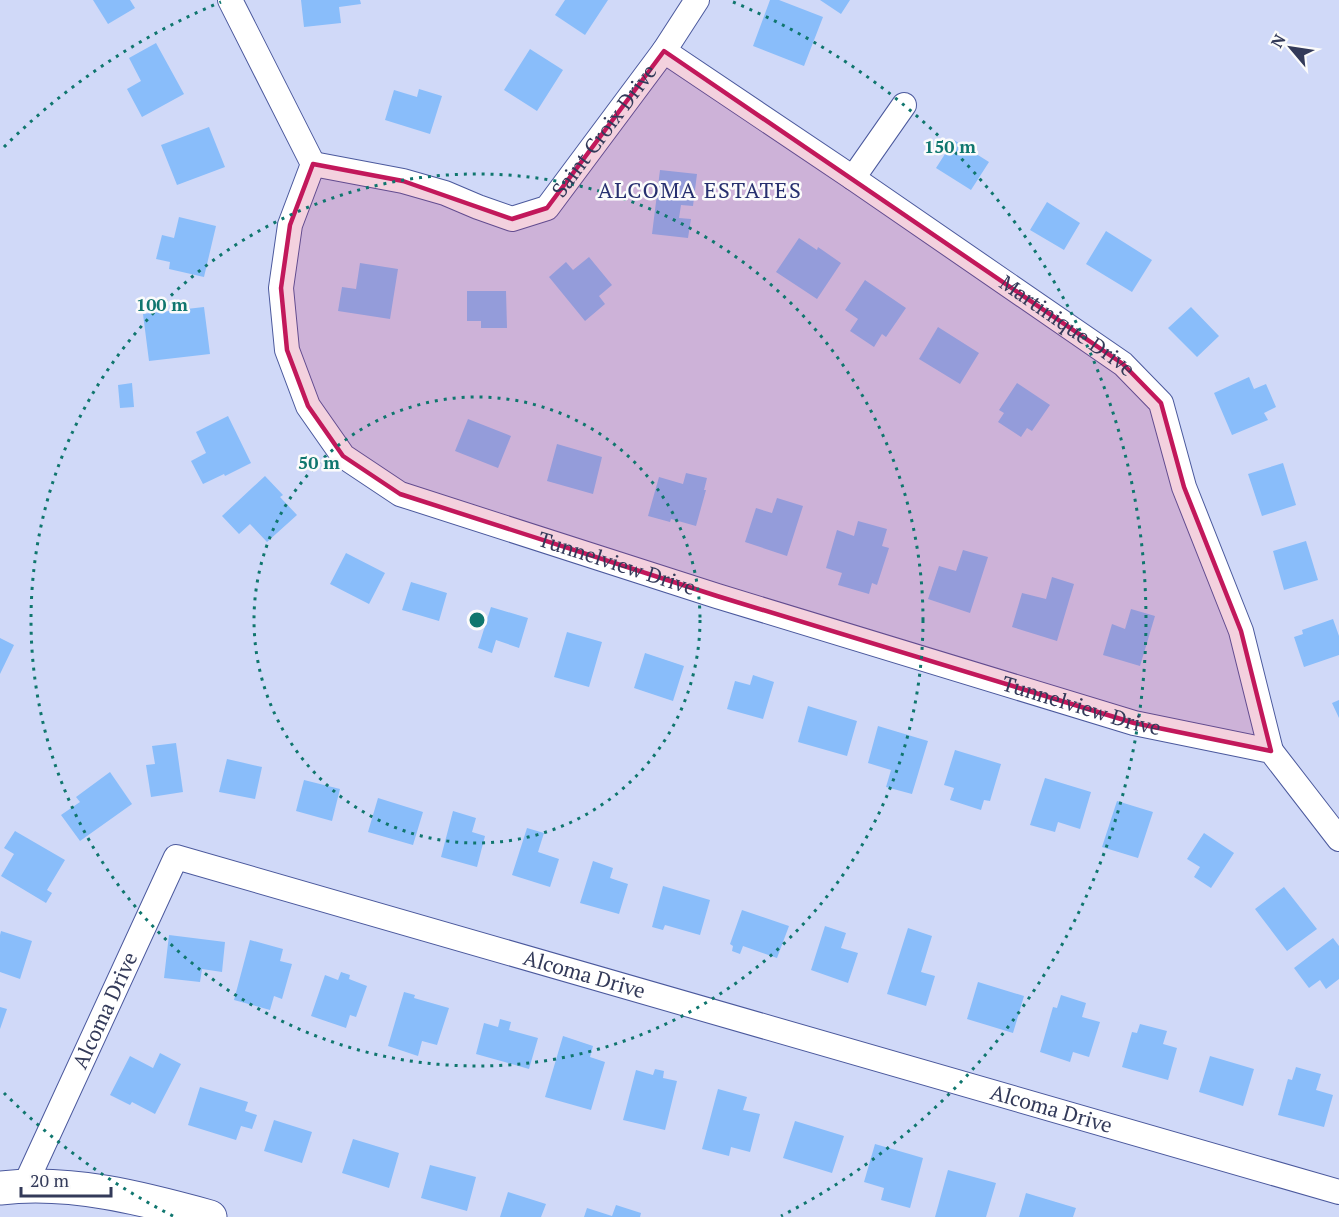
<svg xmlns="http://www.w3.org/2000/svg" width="1339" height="1217" viewBox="0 0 1339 1217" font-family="'PT Serif',serif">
<rect width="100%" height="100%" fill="#d0d9f8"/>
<path fill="#89bdfa" d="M93 0H130L135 8 108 24Z
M301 0H360L361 4 339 7 341 23 304 27Z
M565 0H608L585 35 555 15Z
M770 0H779L823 17 804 66 753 46Z
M820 0H850L841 14Z
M156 43 184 94 142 117 127 89 141 81 129 58Z
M530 49 563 70 537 111 504 90Z
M419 89 442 96 430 134 385 120 394 90 417 97Z
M209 127 225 167 177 185 161 145Z
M954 140 989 162 971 190 936 168Z
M660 170 697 174 693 206 681 205 679 218 691 219 688 238 652 234Z
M1047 202 1080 223 1064 250 1030 230Z
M179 217 216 226 204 277 169 269 170 262 156 259 162 235 174 238Z
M1106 231 1152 260 1132 292 1086 264Z
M799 238 817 250 818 247 841 263 817 299 776 272Z
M589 257 612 285 599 296 605 304 585 321 549 277 566 262 573 270Z
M360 263 398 269 390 319 338 311 342 287 356 289Z
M865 280 906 308 886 337 882 334 874 347 850 331 858 319 845 310Z
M467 291H506L507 328H481V321H467Z
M204 307 210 354 149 361 143 314Z
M1191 307 1219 336 1197 357 1168 328Z
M938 327 979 353 960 384 919 359Z
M1249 377 1254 389 1266 384 1276 407 1264 413 1268 420 1232 435 1214 393Z
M132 383 134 407 120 408 118 385Z
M1017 383 1050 405 1032 431 1027 428 1021 437 998 422 1004 413 999 410Z
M228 416 251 463 225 476 224 474 203 484 191 461 206 453 196 432Z
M468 419 511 436 498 468 455 451Z
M557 444 602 457 593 494 547 481Z
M1283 463 1296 505 1262 516 1248 474Z
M686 473 707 478 704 490H706L696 526 671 519 670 522 648 516 659 477 683 484Z
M265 476 283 495 280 497 297 515 267 542 250 524 239 534 222 516Z
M777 498 803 506 787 556 745 542 756 508 772 513Z
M858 521 887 529 882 546 889 548 877 585 872 583 869 594 838 585 842 573 826 568 837 530 854 536Z
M1306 541 1318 580 1284 590 1273 551Z
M963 550 988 557 970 613 928 599 939 566 956 571Z
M346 553 385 573 369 604 330 584Z
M1052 577 1074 584 1057 641 1012 627 1022 593 1046 599Z
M411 582 447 593 439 621 402 610Z
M491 607 528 618 519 648 496 640 492 653 478 648Z
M1131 609 1155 616 1140 666 1103 655 1112 624 1125 629Z
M1333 619 1339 636V655L1304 667 1294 637 1303 634 1302 630Z
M567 632 602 642 589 687 554 677Z
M0 638 14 645 0 674Z
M645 653 684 666 673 701 634 688Z
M753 675 774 682 763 719 727 709 735 681 750 685Z
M1339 700V718L1332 703Z
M808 706 857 721 847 756 798 742Z
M878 726 928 741 912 794 886 787 891 770 868 763Z
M176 743 183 792 151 797 146 765 155 764 152 746Z
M955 750 1001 764 990 801 984 800 981 810 950 800 954 788 944 785Z
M227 759 262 767 255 799 219 792Z
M110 772 132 804 80 841 61 815 80 802 76 797Z
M1045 778 1091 792 1080 829 1058 822 1055 832 1030 825Z
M304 780 340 789 332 821 296 811Z
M378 798 423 812 413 845 368 832Z
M1117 801 1153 812 1138 858 1102 847Z
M453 811 476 818 472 832 485 836 477 867 441 857Z
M527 828 544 833 538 852 559 859 550 887 512 875Z
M15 831 65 860 47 890 52 893 46 903 1 876 14 854 4 848Z
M1204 833 1234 853 1211 888 1194 877 1200 867 1187 859Z
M593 861 613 868 610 878 628 884 619 914 580 903Z
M663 886 710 900 700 935 665 925 663 930 652 927Z
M1284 887 1317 929 1287 951 1255 909Z
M742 910 789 926 777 958 743 946 740 954 732 951 733 946 730 944Z
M825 926 846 933 841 948 858 953 848 983 811 970Z
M908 928 932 936 921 972 935 976 926 1006 887 994Z
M1 931 32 941 20 979 0 972V935Z
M169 935 225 942 222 972 202 969 200 982 164 978Z
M1333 938 1339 946V979L1326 989 1320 980 1309 988 1294 968Z
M250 940 283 949 280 961 292 964 282 999 274 996 270 1010 234 1000Z
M341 972 350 975 349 979 367 986 356 1017 350 1015 346 1028 311 1016 325 975 338 980Z
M978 982 1024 996 1013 1033 967 1019Z
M404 992 415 995 414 998 449 1008 437 1045 422 1041 418 1056 388 1046Z
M1061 995 1086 1003 1082 1017 1100 1022 1089 1057 1073 1052 1070 1062 1040 1052 1053 1007 1057 1008Z
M0 1007 7 1009 0 1029Z
M500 1019 511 1022 509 1030 538 1038 529 1069 476 1054 484 1023 498 1027Z
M1140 1024 1167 1031 1163 1044 1177 1048 1168 1080 1122 1067 1132 1032 1137 1033Z
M563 1036 593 1046 590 1057 605 1062 591 1110 545 1097Z
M160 1053 181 1064 155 1114 132 1102 130 1105 110 1095 130 1056 153 1068Z
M1210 1056 1254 1069 1243 1106 1199 1092Z
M1296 1067 1321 1074 1316 1090 1333 1095 1324 1127 1278 1115 1288 1079 1292 1080Z
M655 1069 664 1071 663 1078 677 1081 665 1130 623 1120 636 1070 653 1075Z
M200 1087 248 1102 245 1111 257 1115 252 1129 241 1126 236 1140 188 1125Z
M718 1089 747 1097 743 1110 760 1114 750 1152 731 1147 729 1156 702 1149Z
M274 1120 312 1132 302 1163 264 1151Z
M795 1121 844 1136 832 1173 783 1158Z
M353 1139 399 1153 389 1188 342 1173Z
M875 1144 923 1158 910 1208 881 1200 884 1188 864 1182Z
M430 1165 476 1177 467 1211 421 1198Z
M948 1170 996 1183 986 1217H935Z
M508 1192 546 1204 541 1217H500Z
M1026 1193 1076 1208 1073 1217H1019Z
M616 1205 641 1213 640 1217H584L587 1208 612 1216Z"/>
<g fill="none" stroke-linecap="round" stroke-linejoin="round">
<g stroke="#4b599d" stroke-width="26">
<g id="minor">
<path id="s1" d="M230 0 313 164 290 225 281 288 287 350 308 406 343 456 400 494 717 596 1134 723 1271 751 1339 839"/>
<path id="s2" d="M664 51 853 178 1123 364 1161 403 1184 487 1241 631 1271 751"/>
<path id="s3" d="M313 164 403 181 445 193 478 207 512 219 547 208 664 51 697 0"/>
<path d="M853 178 904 105"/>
<path id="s4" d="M25 1185 176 857 1339 1192"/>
</g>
</g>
<g stroke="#4b599d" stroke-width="35">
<path id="secondary" d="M0 1188C72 1180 141 1198 210 1217"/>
</g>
<use href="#minor" stroke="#fff" stroke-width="24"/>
<use href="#secondary" stroke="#fff" stroke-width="33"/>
</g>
<path fill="#c2185b" fill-opacity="0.2" stroke="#c2185b" stroke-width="4.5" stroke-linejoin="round" d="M664 51 1123 364 1161 403 1184 487 1241 631 1271 751 1134 723 717 596 400 494 343 456 308 406 287 350 281 288 290 225 313 164 403 181 512 219 547 208Z"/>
<g fill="none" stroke="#0f766e" stroke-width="3" stroke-dasharray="3 6">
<circle cx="477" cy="620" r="223"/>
<circle cx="477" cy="620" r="446"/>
<path d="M173 1216A669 669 0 0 1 4 1093M4 147A669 669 0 0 1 221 2M733 2A669 669 0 0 1 781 1216"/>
</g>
<g text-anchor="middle" stroke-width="5" stroke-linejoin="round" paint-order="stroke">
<g font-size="21" fill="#333a59" stroke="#fbfbfb">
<text dy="7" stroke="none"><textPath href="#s3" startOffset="340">Saint Croix Drive</textPath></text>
<text dy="7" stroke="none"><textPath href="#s2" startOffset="488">Martinique Drive</textPath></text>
<text dy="7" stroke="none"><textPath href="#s1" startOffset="792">Tunnelview Drive</textPath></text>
<text dy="7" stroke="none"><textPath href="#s1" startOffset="1278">Tunnelview Drive</textPath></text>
<text dy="7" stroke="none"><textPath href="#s4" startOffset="786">Alcoma Drive</textPath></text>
<text dy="7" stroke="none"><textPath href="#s4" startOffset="192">Alcoma Drive</textPath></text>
<text dy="7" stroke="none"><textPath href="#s4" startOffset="1272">Alcoma Drive</textPath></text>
</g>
<g font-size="22" letter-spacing="1.5" fill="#27306f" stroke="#fbfbfb">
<text x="700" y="198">ALCOMA ESTATES</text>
</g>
</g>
<circle cx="477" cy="620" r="9" fill="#0f766e" stroke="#fbfbfb" stroke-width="3"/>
<g font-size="18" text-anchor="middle" font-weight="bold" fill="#0f766e" stroke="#fbfbfb" stroke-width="5" stroke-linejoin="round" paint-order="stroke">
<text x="950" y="153">150 m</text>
<text x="162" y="311">100 m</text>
<text x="319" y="469">50 m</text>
</g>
<g transform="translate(1291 48) rotate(299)" stroke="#fbfbfb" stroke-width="4.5" paint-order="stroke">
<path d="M0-4.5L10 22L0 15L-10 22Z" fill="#333a59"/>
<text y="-9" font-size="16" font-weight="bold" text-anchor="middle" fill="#333a59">N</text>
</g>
<path d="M21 1187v9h90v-9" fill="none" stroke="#333a59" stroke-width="3"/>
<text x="30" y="1187" font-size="18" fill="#333a59" stroke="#fbfbfb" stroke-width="4.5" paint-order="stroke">20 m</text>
</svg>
